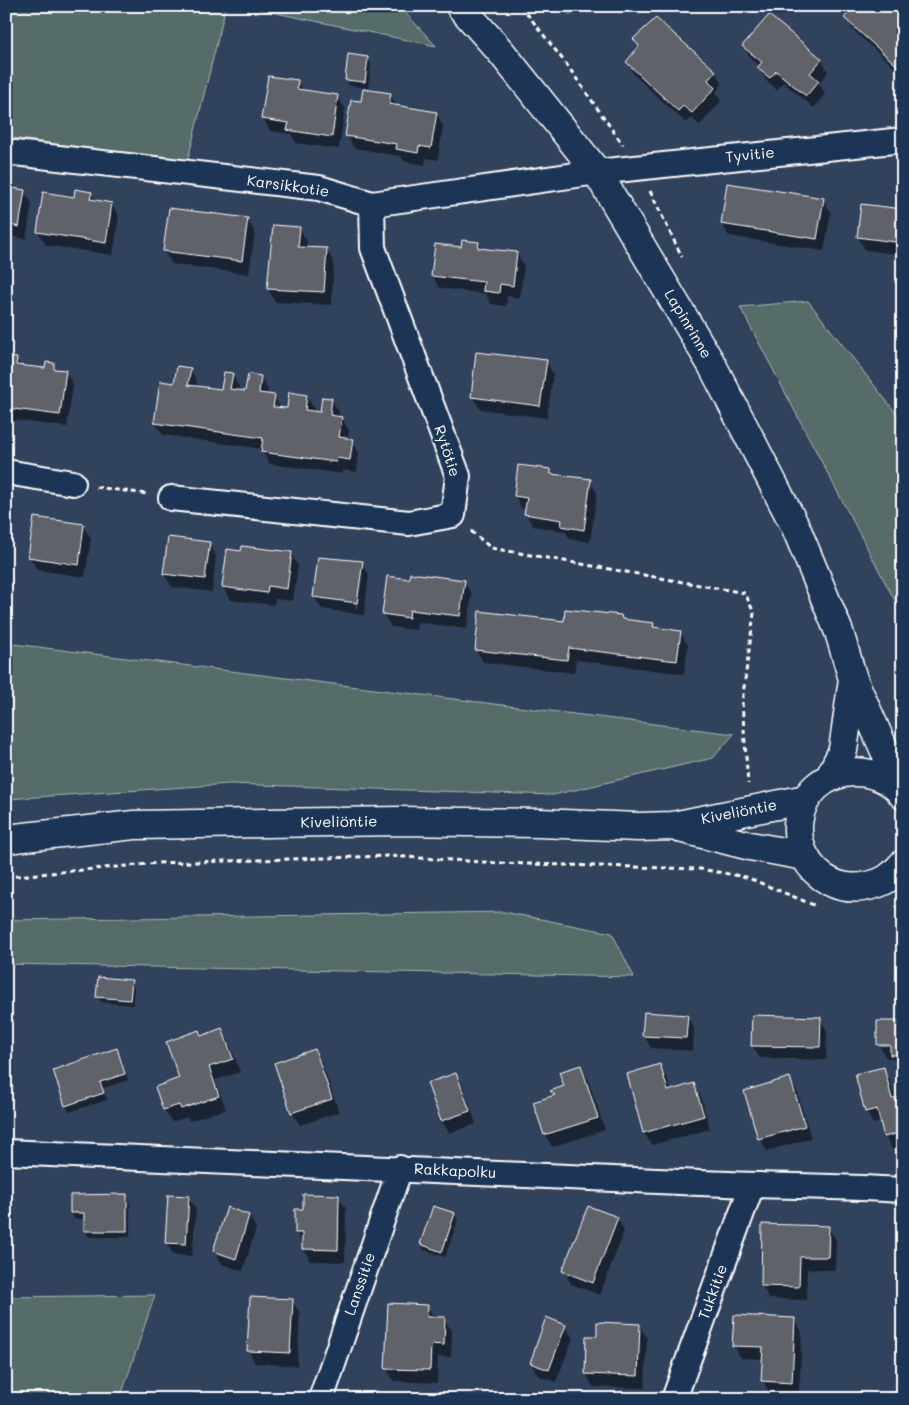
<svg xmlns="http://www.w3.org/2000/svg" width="909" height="1405" viewBox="0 0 909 1405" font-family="Mali,sans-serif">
<rect width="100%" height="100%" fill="#31425d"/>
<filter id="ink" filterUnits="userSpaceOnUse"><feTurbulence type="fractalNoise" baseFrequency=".02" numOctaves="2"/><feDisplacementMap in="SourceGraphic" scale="10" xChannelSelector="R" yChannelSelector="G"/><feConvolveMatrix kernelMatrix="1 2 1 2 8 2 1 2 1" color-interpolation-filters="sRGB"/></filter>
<g filter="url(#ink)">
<path fill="#576c68" stroke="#abb6b4" d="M6 6H226L187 163 6 137Z
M242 6H399L436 46Z
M560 6H618L569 14Z
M808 301 903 422V616L740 307Z
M6 643 734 734 713 758 553 795 230 784 6 799Z
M504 912 612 933 634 977 6 964V920Z
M155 1295 120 1399H6V1297Z"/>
<path fill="#0007" fill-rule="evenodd" d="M903 13V75L853 30 846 18Z
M635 39 715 71 722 84 716 92 721 101 700 125 691 118 686 123 634 75 627 62 640 48Z
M744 46 821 59 828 72 819 83 825 94 814 108 783 82 777 90 766 80 759 68 760 66 751 59Z
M367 58 371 64 368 88 349 85 346 79Z
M297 81 303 90 337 96 345 108 339 149 296 143 291 134 270 131 263 118Z
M390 94 397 107 436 113 443 126 438 160 426 158 425 165 404 161 401 156 354 148 347 135 362 103Z
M6 188 24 191 32 204 26 239 6 235Z
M91 193 96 201 111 204 119 216 113 255 46 245 38 232Z
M823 199 831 212 824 251 729 236 722 224Z
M862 205 903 210V255L865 250 858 237Z
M247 219 255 232 249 274 172 264 164 251Z
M274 227 299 228 307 241 306 248 326 249 334 262 331 305 275 302 268 289Z
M478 243 482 249 517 254 524 266 520 298 507 296 506 306 491 304 486 294 440 288 432 276 462 249Z
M7 358 16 359 20 366 46 370 54 364 57 370 65 372 73 384 67 427 6 419V361Z
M546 361 553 374 547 418 480 409 472 396Z
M190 369 197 382V387L222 391 232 374 239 387V392L246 393 261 377 268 390 267 395 274 396 281 409 288 410 307 396 314 409V412L321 413 331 399 339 412 338 418H342L349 431 348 439 352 440 359 453 357 472 343 470V474L270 464 262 451 263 449 163 435 155 423 175 385Z
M519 466 551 470 554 476 590 481 597 493 590 542 570 539 565 531 533 526 526 514V509H522L515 496Z
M83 526 91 538 85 577 37 570 30 557Z
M209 544 216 556 212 592 172 587 164 574Z
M291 554 298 566 293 601 275 599 274 605 230 600 223 587Z
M362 563 369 575 364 615 322 609 314 597ZM360 573H362L357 609H355Z
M410 580 464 582 472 594 467 629 417 622 416 630 391 627 383 614Z
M622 620 653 624 656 629 680 632 688 645 684 674 576 660 574 673 483 662 476 649 565 622Z
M131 981 134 987 133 1005 101 1002 98 996Z
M687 1016 694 1028 693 1051 651 1048 644 1036Z
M820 1018 827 1031 826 1060 760 1058 752 1046Z
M879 1022 903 1023V1068H899L893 1058H886L879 1045Z
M222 1030 229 1042 240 1072 215 1080 226 1109 189 1121 187 1117 172 1122 164 1110 156 1088 181 1079 202 1037Z
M116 1050 120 1056 128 1080 103 1088 107 1100 69 1112 66 1106 54 1070Z
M314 1050 322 1063 339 1112 300 1125 292 1113 275 1064Z
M581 1066 588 1079 605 1130 552 1147 545 1135 555 1096 552 1091 565 1087Z
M660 1066 667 1078 671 1091 694 1084 701 1097 710 1129 652 1145 644 1133Z
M883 1068 890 1081 895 1099 903 1097V1146L892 1149 885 1136 881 1122 873 1124 866 1111Z
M456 1074 463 1087 476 1124 449 1133 442 1121Z
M790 1079 797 1091 811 1138 767 1151 760 1139 746 1092Z
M126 1196 130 1202V1237H89L85 1231V1219H74L71 1213Z
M338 1196 346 1209 345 1262 310 1261 296 1232 304 1210Z
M189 1197 196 1210 192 1256 173 1255 166 1242Z
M454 1214 458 1220 445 1257 424 1250 421 1244Z
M249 1216 256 1228 243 1271 222 1264 214 1251Z
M617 1218 624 1231 600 1295 571 1284 564 1271Z
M764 1225 828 1227 836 1240 835 1270 807 1269 806 1300 769 1299 762 1286Z
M292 1301 300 1313 297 1366 255 1363 248 1350Z
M427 1306 434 1318 444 1319 452 1331 451 1357H438L437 1383 394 1381 386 1368Z
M795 1319 802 1332 799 1395 770 1394 763 1381 764 1359 741 1358 734 1346Z
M639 1325 647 1338 645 1388 593 1387 586 1374 598 1338Z
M565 1326 573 1338 556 1382 538 1376 531 1363Z"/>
<path fill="#61626b" stroke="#fff" d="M855 6H897L903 11V69L902 70 844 18Z
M769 15 822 59 810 73 819 81 806 96 776 71 770 78 757 68 762 62 742 46Z
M656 18 716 71 708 80 715 88 692 113 683 106 678 111 626 62 639 46 633 39Z
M348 54 368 57 365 82 345 80Z
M268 76 298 80 297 89 338 95 332 137 287 130 289 123 261 119Z
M363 89 391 93 389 104 437 112 431 148 419 146 418 153 396 149 397 144 345 136 351 100 361 101Z
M727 183 824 198 817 239 721 224Z
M6 187 25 190 19 227 6 224Z
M75 189 92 192 90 199 112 203 106 243 37 232 43 192 74 197Z
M861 204 903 209V243L857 237Z
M169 208 248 218 242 261 163 251Z
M273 225 300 227 298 247 327 248 324 292 267 289Z
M462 240 479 242 478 248 517 252 513 286 500 284 499 293 483 291 484 282 431 276 435 244 461 247Z
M476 352 547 360 540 406 471 397Z
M7 357 17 358 16 365 45 368 46 362 54 363V369L66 370 60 415 6 408Z
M177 366 191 368 188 385 221 389 224 372 233 373 230 389 245 391 248 374 261 376 259 393 275 395 273 407 287 408 289 392 307 395 305 410 320 412 322 397 332 398 330 415 342 417 339 437 353 439 350 460 337 458 336 462 261 452 263 438 154 423 160 381 174 383Z
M518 465 551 469V474L591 479 584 530 561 526 562 520 524 514 527 498 514 496Z
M34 517 84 524 79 565 28 557Z
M168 537 210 542 205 579 163 574Z
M242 546 292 552 287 589 268 586 267 593 222 587 227 549 241 551Z
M318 557 363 561 357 603 313 597Z
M410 573 465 580 460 616 410 610 409 618 382 614 387 576 409 579Z
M565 609 621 615 622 619 654 623 653 627 681 631 677 661 569 648 567 660 475 650 479 611 564 621Z
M98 977 132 980 130 1000 96 997Z
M644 1012 688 1015 686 1038 642 1036Z
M752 1015 821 1017 820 1047 751 1046Z
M877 1021H903V1055H890V1045H877Z
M222 1028 233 1059 209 1067 219 1096 181 1109 179 1105 163 1110 155 1087 179 1078 166 1042 199 1030 201 1036Z
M117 1048 125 1074 100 1082 104 1093 65 1106 53 1070Z
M315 1049 332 1099 291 1113 274 1063Z
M660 1064 668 1091 694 1083 704 1116 643 1133 627 1074Z
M581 1065 598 1118 544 1135 533 1102 555 1095 550 1091 564 1086 559 1072Z
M884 1067 892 1099 903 1096V1132L884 1137 877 1109 865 1112 855 1074Z
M456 1073 470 1111 441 1121 427 1083Z
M790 1077 805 1126 758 1139 744 1091Z
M127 1194V1231H84V1213H70V1195Z
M303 1194 339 1195 338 1250 302 1249V1233H295V1209H303Z
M168 1195 189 1196 186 1244 165 1243Z
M433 1206 455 1213 442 1252 420 1244Z
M588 1206 618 1217 593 1283 562 1271Z
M227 1207 249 1215 236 1259 213 1251Z
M762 1224 829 1226 828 1257H800L799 1287 761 1286Z
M250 1297 293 1299 290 1353 247 1351Z
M388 1303 428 1305 427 1317H445L444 1345 431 1344 430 1370 385 1369Z
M734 1315 795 1318 792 1383 761 1381 763 1347 732 1346Z
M546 1317 566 1325 549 1370 530 1363Z
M597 1322 640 1324 638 1376 585 1374 586 1336H597Z
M194 1394 243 1397V1399H194Z"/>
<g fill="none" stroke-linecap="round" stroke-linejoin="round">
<g stroke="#fff" stroke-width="28">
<path id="street" d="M6 152 319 188 372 204 597 172 903 140
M6 472 73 483
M171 498 409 523 453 515 458 476 373 248 372 204
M6 1152C238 1162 469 1172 700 1183 768 1186 835 1186 903 1190
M321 1399 400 1168
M674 1399 752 1185"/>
</g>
<g stroke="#fff" stroke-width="31">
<path id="secondary" d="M460 6 501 52 597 172 712 365 796 528 839 632 853 679 889 760 900 791
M830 777 843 750 853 679
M903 795C892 779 872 772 854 772 840 772 826 778 816 787 774 827 811 899 868 886 877 884 886 881 892 875 896 872 899 868 903 864
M679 828 750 846 804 856
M6 839 134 825 401 821 539 823 638 827 673 826 806 799"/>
</g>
<path stroke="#fff" stroke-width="3" stroke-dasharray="5 4" stroke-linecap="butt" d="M521 6 567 65 623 145
M650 191 682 257
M96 487 147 494
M471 531 491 548 745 593 754 613 742 702 748 784
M6 877 159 863 390 856 497 863 700 869 746 877 816 906"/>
<use href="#street" stroke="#1d3557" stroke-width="24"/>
<use href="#secondary" stroke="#1d3557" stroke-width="28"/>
</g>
</g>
<g text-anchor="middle" stroke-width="4" stroke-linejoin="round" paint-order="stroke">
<g font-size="15" fill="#fff" stroke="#1d3557">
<text transform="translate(750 155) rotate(-6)" y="5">Tyvitie</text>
<text transform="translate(288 186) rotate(8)" y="5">Karsikkotie</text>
<text transform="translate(688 324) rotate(59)" y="5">Lapinrinne</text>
<text transform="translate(447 451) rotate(72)" y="5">Rytötie</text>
<text transform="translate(739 812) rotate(-11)" y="5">Kiveliöntie</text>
<text transform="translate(339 822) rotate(-1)" y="5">Kiveliöntie</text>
<text transform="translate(455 1171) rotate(3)" y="5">Rakkapolku</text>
<text transform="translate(360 1284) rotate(-71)" y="5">Lanssitie</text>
<text transform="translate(713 1292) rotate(-70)" y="5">Tukkitie</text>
</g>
</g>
<rect width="909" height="1405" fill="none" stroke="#1d3557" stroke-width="25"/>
<rect x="12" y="12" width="884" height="1380" fill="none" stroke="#fff" stroke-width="2" filter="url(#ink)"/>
</svg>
